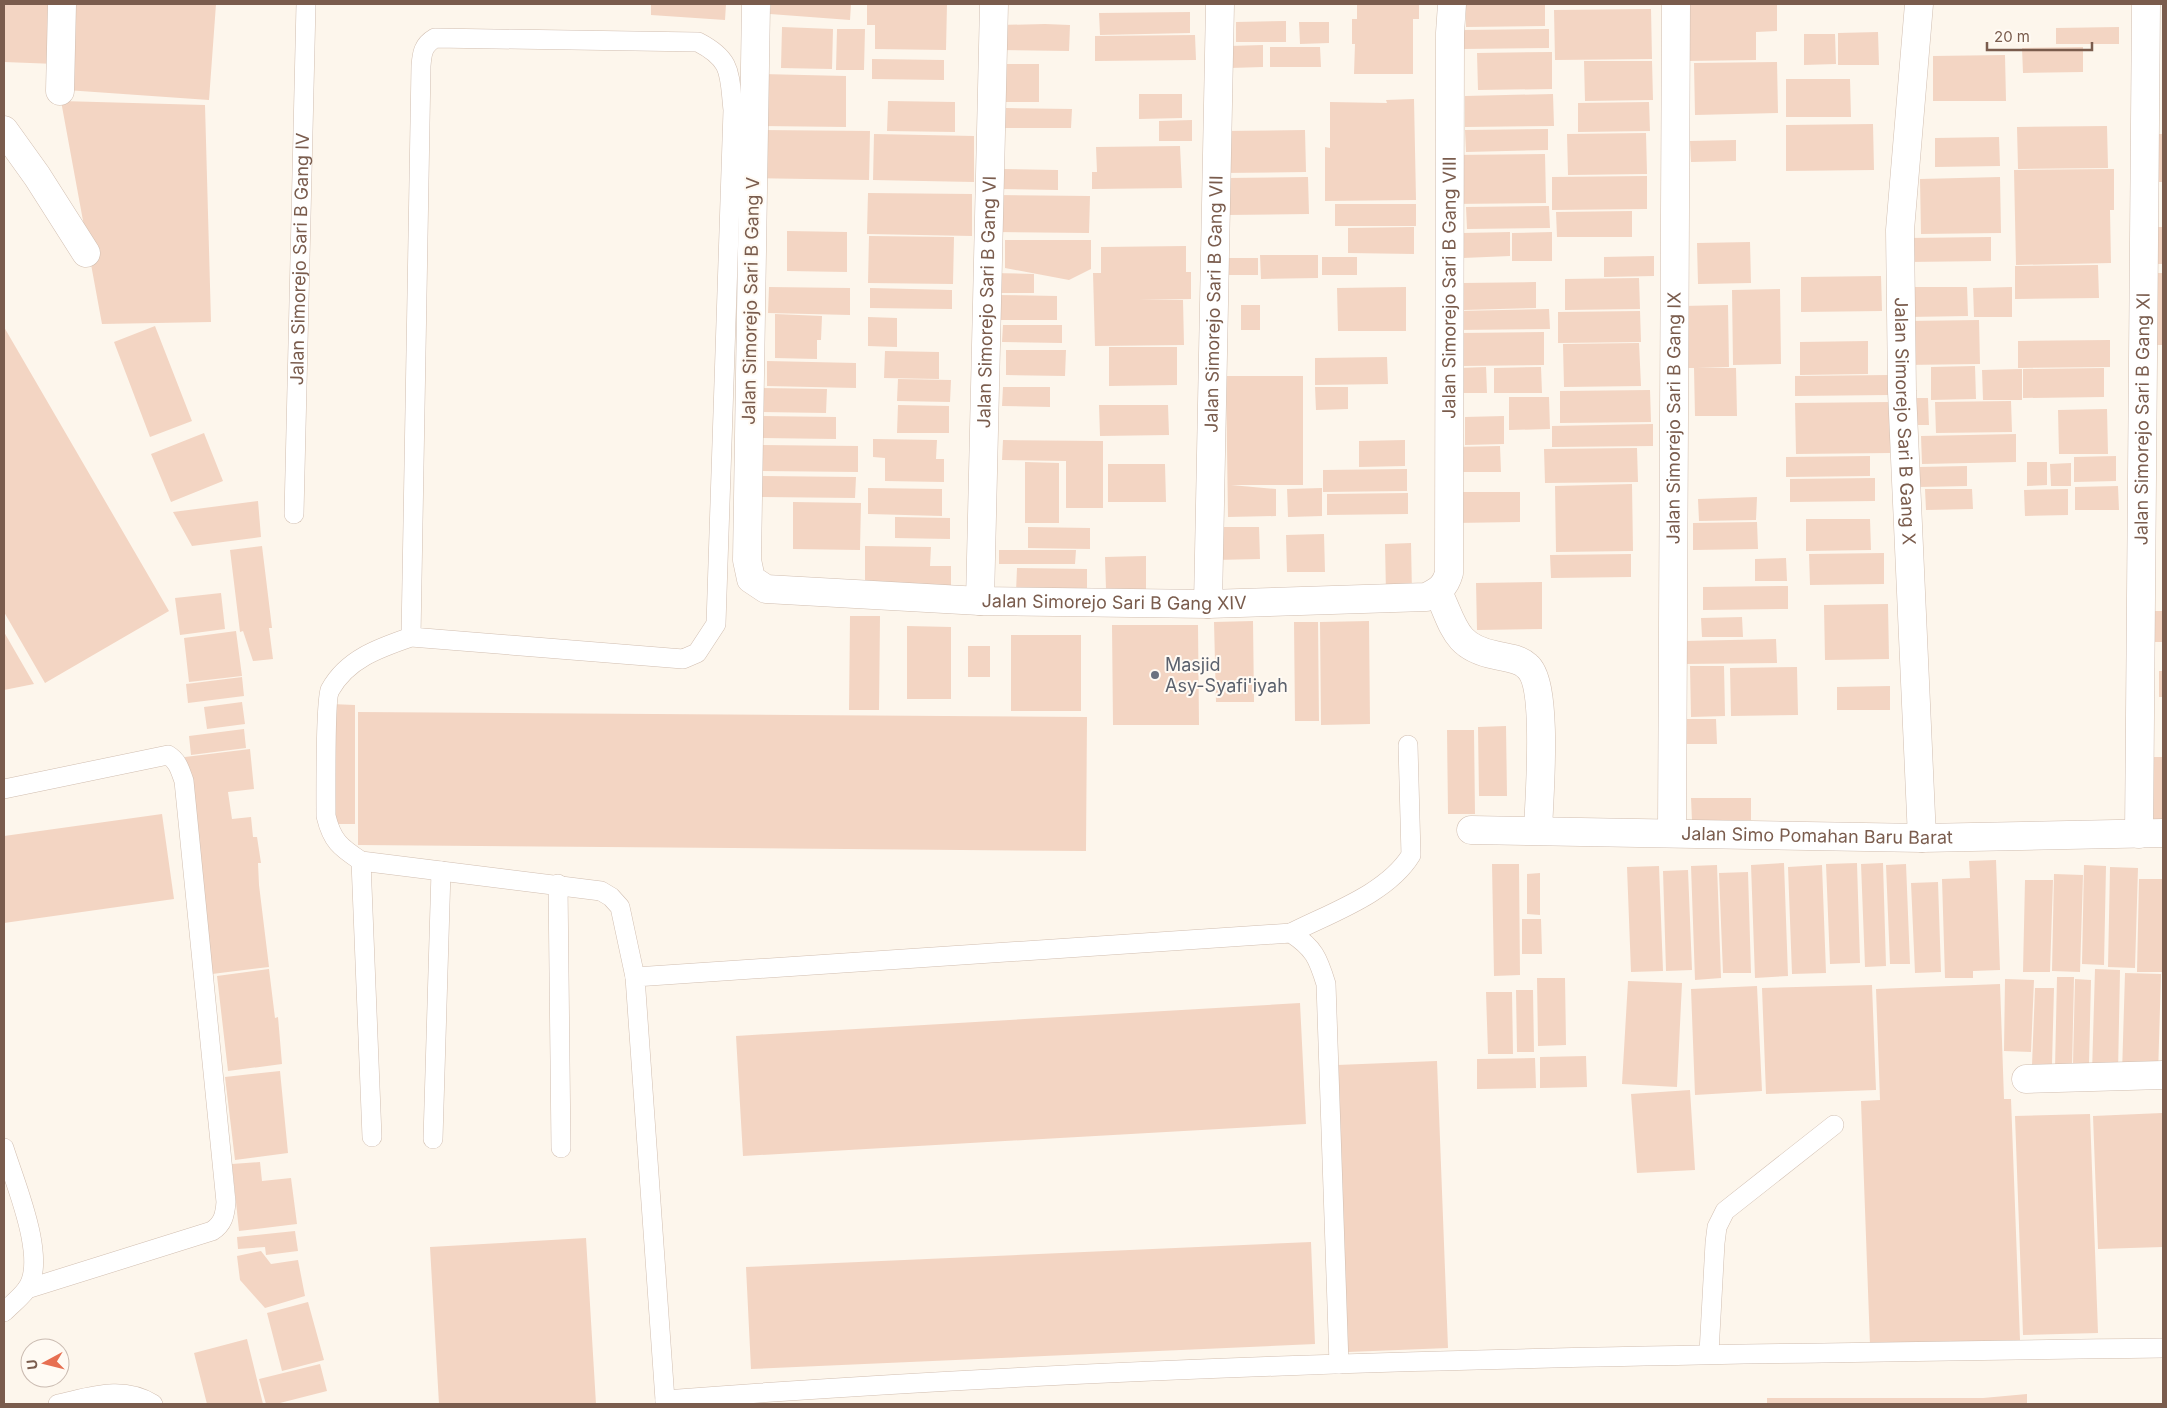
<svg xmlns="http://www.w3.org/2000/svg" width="2167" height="1408" viewBox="0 0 2167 1408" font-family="Inter,sans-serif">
<rect width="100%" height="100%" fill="#fdf6ec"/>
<path fill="#f3d5c3" d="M4 4H57L56 64 4 62Z
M72 4H216L209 100 66 90Z
M651 4H726L725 20 651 15Z
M771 4H851L850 20 770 14Z
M867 4H947L946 50 875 49V25H867Z
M1357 4H1419V19H1413V74H1354L1355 44H1352V19H1357Z
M1466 4H1545V26L1466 27Z
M1688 4H1777V31L1756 32V60L1687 61Z
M1651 9 1652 59 1555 60 1554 10Z
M1190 12V33L1100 35 1099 13Z
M1286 21V42H1236V22Z
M1299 22H1329V43L1300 44Z
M1045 24 1070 25 1069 51 999 50V25Z
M782 27 833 29 832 69 781 68Z
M2119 27V44H2056V28Z
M837 29H865L864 70H836Z
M1549 29V48L1461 49V30Z
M1878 32 1879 65H1838V33Z
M1804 34H1835L1836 64 1804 65Z
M1195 35 1196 60 1095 61V36Z
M1263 45V67L1230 68 1229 46Z
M1270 47H1320L1321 67H1270Z
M2083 47V72L2023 73 2022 48Z
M1552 52V89L1478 90 1477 53Z
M2005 55 2006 101H1933V56Z
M872 59 944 60V80L872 79Z
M1584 61H1652L1653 100 1585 101Z
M1777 62 1778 113 1695 115 1694 63Z
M1006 64H1039V102H1006Z
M761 74 846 76V127L761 126Z
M1786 79H1850L1851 117H1786Z
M1139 94H1182V118L1139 119Z
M1553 94 1554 126 1465 127V96Z
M1414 99 1416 200 1325 201V147L1330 148V102L1387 103 1386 100Z
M61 101 205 105 211 322 102 324Z
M888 101 955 102V132L887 131Z
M1649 102 1650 131 1578 132V103Z
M1005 108 1072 109 1071 128H1005Z
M1192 120V141H1159V121Z
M1873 124 1874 170 1786 171V125Z
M2107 126 2108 168 2018 169 2017 127Z
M1548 129V150L1466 152 1465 130Z
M754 130 870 131 869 180 754 178Z
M1305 130 1306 172 1222 173 1221 131Z
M1646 133 1647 174 1568 175 1567 134Z
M874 134 974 136V182L873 180Z
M2152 134H2163V182H2153Z
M1999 137 2000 166 1935 167V138Z
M1736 140V161L1691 162 1690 141Z
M1180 146 1182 188 1092 189V172H1097L1096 147Z
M1545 154 1546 203 1451 204V155Z
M1001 169 1058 170V190L1000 189Z
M2114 169V210H2110L2111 263 2016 265 2014 170Z
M1647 176V209L1552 210V177Z
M1308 177 1309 214 1227 215V178Z
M2000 177 2001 233 1921 234 1920 179Z
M868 193 972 194V236L867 234Z
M996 195 1090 196 1089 233 996 232Z
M1335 204H1416V226H1335Z
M1549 206 1550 228 1467 229 1466 207Z
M1632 211V237H1557L1556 212Z
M1414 227V254L1348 253V228Z
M2145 227H2163V264H2145Z
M787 231 847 232V272L787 271Z
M1510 232V256L1463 258V233Z
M1552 232V261H1512V233Z
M869 236 954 237 953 284 868 283Z
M1991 237V261L1907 262V238Z
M1005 240H1091V269L1069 280 1005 268Z
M1750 242 1751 283 1698 284 1697 243Z
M1186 246V272H1191V299L1139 300H1183L1184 345 1095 346 1093 273H1101V247Z
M1260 255H1318V278L1261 279Z
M1654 256V276L1604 277V257Z
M1322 257H1357V275H1322Z
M1218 258H1258V275H1218Z
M2098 265 2099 298 2015 299V266Z
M992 273 1034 274V293H992Z
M2153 273H2163V345H2153Z
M1881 276 1882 311 1801 312V277Z
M1639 278 1640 309 1565 310V279Z
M1536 282V308L1464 310 1463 283Z
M769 287 850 288V315L768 313Z
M1406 287V331H1338L1337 288Z
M1908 287H1967L1968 316 1908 317Z
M2012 287V317H1974L1973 288Z
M870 288 952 290V309L870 308Z
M1780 289 1781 364 1733 365 1732 290Z
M997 295 1057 296V320H996Z
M1241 305H1260V330H1241Z
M1728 305 1729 367 1697 368H1736L1737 416H1695L1694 368H1684L1683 306Z
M1549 309 1550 329 1457 330V311Z
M1640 311 1641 342 1558 343V312Z
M775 314 822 316 821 340H817V359L775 358Z
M868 317 897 318V347L868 346Z
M1979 320 1980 364 1906 365V321Z
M1003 325H1062V343L1002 342Z
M155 326 192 421 150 437 114 342Z
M4 327 169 611 45 683 4 612Z
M1544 332V365L1461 366V333Z
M2110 340V367L2018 368V341Z
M1868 341V374L1800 375V342Z
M1639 343 1641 386 1564 387 1563 344Z
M1109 347H1177V385L1109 386Z
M1006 350H1066L1065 376 1006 375Z
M885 351 939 352V379L884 378Z
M1387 357 1388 384 1315 385V358Z
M767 361 856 363V388L767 386Z
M1975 366 1976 399 1931 400V367Z
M1486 367 1487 393H1459V368Z
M1541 367 1542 393H1494V368Z
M2104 368V397L2023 398V369Z
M2022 369V400H1983L1982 370Z
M1889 375V395L1795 396V376Z
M1226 376H1303V485H1231L1276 489V516L1228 517Z
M898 379 951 380 950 402 897 401Z
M1003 387H1050V407L1002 406Z
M1315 387H1348V409L1316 410Z
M759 388 827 389 826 413 759 412Z
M1650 390 1651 422 1560 423V391Z
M1509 397H1549L1550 429 1509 430Z
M1904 398H1928L1929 425H1904Z
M2011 401 2012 432 1936 433 1935 402Z
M1890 402V453L1796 454 1795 403Z
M898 405 949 406V433H897Z
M1099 405H1168L1169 435 1100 436Z
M2107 409 2108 454H2059L2058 410Z
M759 416 836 417V439L759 438Z
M1504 416V444L1465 445V417Z
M1653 424V446L1552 447V426Z
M204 433 223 481 171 502 151 454Z
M2016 434V462L1922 464 1921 436Z
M873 439 937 440 936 459H944V482L885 481V458L873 457Z
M1003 440 1103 441V508H1066V461L1002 460Z
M1405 440V466L1359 467V441Z
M756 445 858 446V472L756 471Z
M1500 446 1501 472H1454V447Z
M1637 448 1638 482 1545 483 1544 449Z
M1870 456V476L1786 477V457Z
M2116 456V481L2074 482V457Z
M1025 462 1059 463V523H1025Z
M2027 462H2047V485L2027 486Z
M2071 463V486H2051L2050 464Z
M1108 464H1165L1166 502H1108Z
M1967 466V486L1919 487V467Z
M1407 469V491L1323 492V470Z
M761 476 856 477 855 498 760 497Z
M1875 478V501L1790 502V479Z
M1632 484 1633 551 1556 552 1555 486Z
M2118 486 2119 510H2075V487Z
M868 488 942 489V516L868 514Z
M1322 488V516L1288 517 1287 489Z
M1925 489H1972L1973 509 1926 510Z
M2068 489V515L2025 516 2024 490Z
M1454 492H1520V522L1455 523Z
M1408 493V514L1327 515V494Z
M1757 497 1756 520 1699 521 1698 499Z
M258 501 261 537 192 546 173 512Z
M793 502 861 503 860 550 793 549Z
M895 517 950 518V539L895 538Z
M1806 519H1870L1871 550 1806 551Z
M1757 522 1758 549 1693 550V523Z
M1028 527 1090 528V549L1028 548Z
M1214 527H1259L1260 559 1215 560Z
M1324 534 1325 572H1287L1286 535Z
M1411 543 1412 594H1386L1385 544Z
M262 546 272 628H269L273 659 253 661 243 631 240 632 230 550Z
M865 546 931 547 930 566H951V593L865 591Z
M999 550H1076L1075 564H999Z
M1884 553V584L1810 585 1809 554Z
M1631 554V577L1551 578 1550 555Z
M1146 556V589H1106L1105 557Z
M1786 558 1787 581H1755V559Z
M1017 568 1087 569V593L1016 592Z
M1542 582V629L1477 630 1476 583Z
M1788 586V609L1703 610V587Z
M221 593 225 629 180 635 175 598Z
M1888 604 1889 659 1825 660 1824 605Z
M2150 611H2163V642H2150Z
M850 616H880L879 710H849Z
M1742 617 1743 637H1702L1701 618Z
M1253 621 1254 702H1216L1214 622Z
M1369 621 1370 724 1321 725 1320 622Z
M1294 622H1318L1319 721H1295Z
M1112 625H1198L1199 725H1113Z
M907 626 951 627V699H907Z
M236 631 242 676 189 682 184 638Z
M4 632 34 684 4 690Z
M1011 635H1081V711H1011Z
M1776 639 1777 663 1684 664V641Z
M968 646H990V677H968Z
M1690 666H1724L1725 716 1691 717Z
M1797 667 1798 715 1731 716 1730 668Z
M2159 671H2163V697H2159Z
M242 677 244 696 188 703 186 684Z
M1890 686V710H1837V687Z
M242 702 245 724 207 729 204 707Z
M331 704 355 705V824H330Z
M358 712 1087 717 1086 851 358 845Z
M1686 719H1716L1717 744H1686Z
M1506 726 1507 796H1479L1478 727Z
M244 729 246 748 191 755 189 736Z
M1447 730H1474L1475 814H1448Z
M250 749 254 789 228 792 232 819 251 817 253 837H257L261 863H258L259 885 269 967 212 974 185 757Z
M2146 757H2163V819L2147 820Z
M1691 798H1751V820L1692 821Z
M162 814 174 899 4 923V836Z
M1996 860 2000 970 1973 971V978H1945L1942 879 1970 878 1969 861Z
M1784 863 1788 976 1755 978 1751 865Z
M1857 863 1860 963 1830 964 1826 864Z
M1883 863 1886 966 1865 967 1861 864Z
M1492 864H1519L1520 975 1494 976Z
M1906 864 1910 964H1890L1886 865Z
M1717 865 1721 978 1695 980 1691 866Z
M1822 865 1826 973 1792 974 1788 867Z
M2084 865 2106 866 2104 965 2082 964Z
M1659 866 1663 971 1631 972 1627 867Z
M2110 867 2138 868 2135 968 2108 967Z
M1688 870 1692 970 1666 971 1663 871Z
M1748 872 1751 973H1723L1719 873Z
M1540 873V915L1527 914V874Z
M2054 874 2083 875 2080 972 2052 971Z
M2139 879H2163V972H2137Z
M2025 880H2053L2050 972H2023Z
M1938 882 1941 972 1915 973 1911 883Z
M1522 919H1541L1542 954H1522Z
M269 969 275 1018 278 1017 282 1064 228 1071 217 976Z
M2095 969 2120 970 2118 1073H2092Z
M2125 973 2161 974 2158 1075 2122 1074Z
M2057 977H2074L2072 1068H2055Z
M1537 978H1565L1566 1045 1538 1046Z
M2005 979 2034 980 2031 1052 2004 1051Z
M2075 979 2091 980 2089 1064H2073Z
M1628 981 1682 983 1677 1087 1622 1084Z
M2000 984 2004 1099H2011L2020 1340 1870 1345 1861 1101 1880 1100 1876 989Z
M1872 985 1876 1090 1766 1094 1762 988Z
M1757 986 1762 1091 1695 1095 1691 989Z
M2035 988H2054L2052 1065H2032Z
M1516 990H1533L1534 1052H1517Z
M1486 992H1512L1513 1054H1488Z
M1300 1003 1306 1124 743 1156 736 1036Z
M1586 1056 1587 1087 1540 1088V1057Z
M1535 1058 1536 1088 1477 1089V1059Z
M1437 1061 1448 1348 1348 1352 1337 1065Z
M280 1071 288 1153 235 1160 225 1077Z
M1690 1090 1695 1170 1637 1173 1631 1094Z
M2162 1113 2163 1247 2098 1249 2093 1116Z
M2090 1114 2098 1333 2023 1335 2015 1116Z
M260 1162 262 1181 291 1178 297 1224 239 1231 232 1164Z
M295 1231 298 1251 266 1255 265 1247 238 1249 237 1237Z
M586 1238 596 1404H439L430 1247Z
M1311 1242 1315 1344 751 1369 746 1267Z
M261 1251 271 1264 298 1260 305 1296 265 1308 240 1280 237 1256Z
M308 1302 324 1360 282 1371 267 1313Z
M247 1339 263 1404H207L194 1353Z
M320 1364 327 1391 276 1404H266L259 1379Z
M2027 1394V1404H1767V1398H1983Z"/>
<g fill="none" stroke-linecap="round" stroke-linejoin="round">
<g stroke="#d1beb0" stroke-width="20">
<g id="lane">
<path id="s1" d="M294 514 306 4"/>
<path d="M411 637 683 659 697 653 716 624 733 110C729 74 733 60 698 42L435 38C423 45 422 53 421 66L411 637C379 648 347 659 330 690 325 699 326 798 326 816 332 841 340 847 361 861L601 891 611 897 620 907 635 977"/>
<path d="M4 789 168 755C178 761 180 770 184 781L226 1202C225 1215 223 1224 212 1231L27 1289"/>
<path d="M361 861 372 1137"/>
<path d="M558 884 561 1148"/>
<path d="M1291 933C1330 913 1387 894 1411 855L1408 745"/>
<path d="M433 1139 441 871"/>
<path d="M4 1148C14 1181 49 1261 26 1290 20 1298 11 1305 4 1312"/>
<path d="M1709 1353 1715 1243 1717 1227 1725 1211 1834 1125"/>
<path d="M665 1400 635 977 1291 933C1314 948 1318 958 1326 984L1339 1364"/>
<path d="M58 1404C91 1397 122 1385 153 1404"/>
<path d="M665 1404V1400C1163 1361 1664 1354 2163 1348"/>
</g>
</g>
<g stroke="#d1beb0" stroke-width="29">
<g id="street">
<path id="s2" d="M756 4 747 560 751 579 766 589 980 601 1208 604 1426 597C1439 591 1445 587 1449 573L1450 33 1452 4"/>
<path id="s3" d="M1919 4 1900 230 1902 391 1922 838"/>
<path d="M60 91 62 4"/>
<path d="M4 130 37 176 86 253"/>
<path d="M1438 592C1454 625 1454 647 1495 655 1506 658 1519 658 1527 666 1549 684 1539 800 1538 830"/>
<path id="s4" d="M980 601 994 4"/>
<path id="s5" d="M1208 604 1220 4"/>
<path id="s6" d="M1471 830 1922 838 2163 833"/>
<path id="s7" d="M1672 832 1676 4"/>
<path id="s8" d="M2139 834 2146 4"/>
<path d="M2026 1079 2163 1075"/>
</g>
</g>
<use href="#lane" stroke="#fff" stroke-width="19"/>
<use href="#street" stroke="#fff" stroke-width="28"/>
</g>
<circle fill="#6b7280" stroke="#fffaf3" stroke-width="2" cx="1155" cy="675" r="5"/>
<g text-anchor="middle" stroke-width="4" stroke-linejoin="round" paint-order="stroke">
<g font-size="18" fill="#7a5c4d" stroke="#fffaf3">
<text dy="6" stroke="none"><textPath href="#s1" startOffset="255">Jalan Simorejo Sari B Gang IV</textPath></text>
<text dy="6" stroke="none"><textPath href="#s2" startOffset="1574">Jalan Simorejo Sari B Gang VIII</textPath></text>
<text transform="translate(751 301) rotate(-89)" y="6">Jalan Simorejo Sari B Gang V</text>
<text dy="6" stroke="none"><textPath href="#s4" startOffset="299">Jalan Simorejo Sari B Gang VI</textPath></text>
<text dy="6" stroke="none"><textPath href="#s5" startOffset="300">Jalan Simorejo Sari B Gang VII</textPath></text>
<text dy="6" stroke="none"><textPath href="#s7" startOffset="414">Jalan Simorejo Sari B Gang IX</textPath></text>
<text dy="6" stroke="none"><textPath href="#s8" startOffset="415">Jalan Simorejo Sari B Gang XI</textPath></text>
<text dy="6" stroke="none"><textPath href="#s3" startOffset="418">Jalan Simorejo Sari B Gang X</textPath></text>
<text dy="6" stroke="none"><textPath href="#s2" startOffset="942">Jalan Simorejo Sari B Gang XIV</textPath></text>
<text dy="6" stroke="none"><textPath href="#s6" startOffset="346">Jalan Simo Pomahan Baru Barat</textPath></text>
</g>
<g font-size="18" fill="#5b616d" stroke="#fffaf3" text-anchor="start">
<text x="1165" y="671">Masjid<tspan x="1165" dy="21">Asy-Syafi'iyah</tspan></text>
</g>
</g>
<rect width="2167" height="1408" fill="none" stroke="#7a5c4d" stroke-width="10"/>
<g transform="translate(45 1363) rotate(263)"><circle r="24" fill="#fffaf3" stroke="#cabbb1"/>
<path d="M0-4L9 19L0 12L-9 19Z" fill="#e76f51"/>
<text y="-8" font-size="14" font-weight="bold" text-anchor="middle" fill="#7a5c4d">U</text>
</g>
<path d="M1987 42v8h105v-8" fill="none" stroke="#7a5c4d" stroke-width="2.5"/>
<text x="1994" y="42" font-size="15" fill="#7a5c4d" stroke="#fffaf3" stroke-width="4" paint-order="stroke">20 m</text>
</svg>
